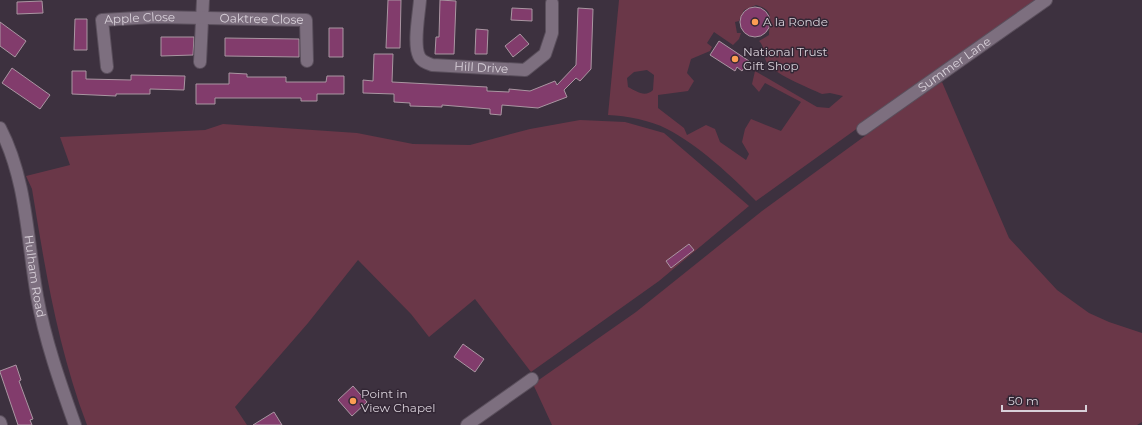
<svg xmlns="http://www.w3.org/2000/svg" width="1142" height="425" viewBox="0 0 1142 425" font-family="Montserrat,sans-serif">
<rect width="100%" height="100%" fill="#3d313f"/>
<path fill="#6a3748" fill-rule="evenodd" d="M619 0H1036L756 201C733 177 697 144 667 129 650 120 627 116 608 115ZM756 5C776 10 769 21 769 35L759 41C765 47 763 53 766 61 771 73 809 88 822 94L830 93 843 96 829 108 817 107 755 71 752 84 759 92 765 83 801 102 781 131 751 119 745 129 742 142 749 154 746 160 720 142 715 129 706 125 687 135 684 128 658 108V95L688 91 694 81 687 73 691 59 710 51 712 47 707 43 714 32 733 45 739 39 741 33H737L735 22 739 21 744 10ZM647 70 654 75 653 90C645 98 636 91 628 87L627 78 634 72Z
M942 82 1009 238 1057 290 1089 313 1109 322 1142 333V422L1137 425H552L533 384 636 312 762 211 928 90Z
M580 120 625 122 664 133 749 206 659 281 531 372 475 299 429 337 411 314 358 260 308 323 235 407 247 425H87C58 349 45 269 32 189L26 176 70 165 60 137 205 130 223 124 357 133 413 144 470 145 530 129Z"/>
<path fill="#823c6c" stroke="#aa96a2" d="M388 0H401L400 48H386Z
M440 0 456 1 454 54H435L436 37H439Z
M42 1 43 13 17 14V2Z
M740 22a15 15 0 1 1 30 0a15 15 0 1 1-30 0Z
M512 8 532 9V21L511 20Z
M578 8 593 9 591 69 580 81 576 78 564 90 567 97 538 108 502 105 501 115 490 114V109L442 105V107L410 106V103L394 102V94L363 93V80L373 81 374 54H393L392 82 487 87V91L509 92V89L530 91 555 81 557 85 576 65Z
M75 19H87V50H74Z
M0 22 26 41 15 57 0 46Z
M329 28H343V57H329Z
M476 29 488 30 487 54H475Z
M520 34 529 44 513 57 505 46Z
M161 37H194L193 55 161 56Z
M225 38 299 39V57L225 56Z
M719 41 749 61 742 71 737 67 735 71 710 55Z
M12 68 50 95 40 109 2 83Z
M72 71H86V79L131 80V75L185 76 184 90 150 89V94H116V96L72 94Z
M229 73 247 74V77H286V82H326L327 76H344V94H317V101H301V98H215V104H196V84H229Z
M689 244 694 250 671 268 666 261Z
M463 344 484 359 475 372 454 357Z
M16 365 21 380 19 381 33 419 30 420 32 425H18L0 372V371Z
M353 386 367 402 352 416 338 400Z
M274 412 282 425H253Z"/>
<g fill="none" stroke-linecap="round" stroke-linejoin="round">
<g stroke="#5a4f5c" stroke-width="14">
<g id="street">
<path id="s1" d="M420 0C419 14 413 44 419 56 421 61 427 63 432 65L525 70 545 54 552 33V3"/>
<path d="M200 62 203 0"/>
<path id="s2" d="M107 67 102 20 155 17 306 20 307 61"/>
<path id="s3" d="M863 129 1046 0"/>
<path d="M0 422 1 425"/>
<path d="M467 425 532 379"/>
</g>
</g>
<g stroke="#5a4f5c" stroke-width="14">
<g id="secondary">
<path id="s4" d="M0 128C27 180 27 240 37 296 45 340 60 383 75 425"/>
</g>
</g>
<use href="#street" stroke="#7d6f7f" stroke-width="12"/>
<use href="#secondary" stroke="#7d6f7f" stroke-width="12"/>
</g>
<g fill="#fc9d53" stroke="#332735" stroke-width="1.5">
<circle cx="755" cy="22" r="4"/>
<circle cx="735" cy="59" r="4"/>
<circle cx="353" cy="401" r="4"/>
</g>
<g text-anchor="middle" stroke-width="3" stroke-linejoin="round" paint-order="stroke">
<g font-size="12" fill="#d8d0d9" stroke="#332735">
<text dy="4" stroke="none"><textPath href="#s2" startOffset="85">Apple Close</textPath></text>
<text dy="4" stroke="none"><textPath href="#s2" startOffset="207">Oaktree Close</textPath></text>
<text dy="4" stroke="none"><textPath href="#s3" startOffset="112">Summer Lane</textPath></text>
<text dy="4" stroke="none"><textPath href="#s1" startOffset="122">Hill Drive</textPath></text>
<text dy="4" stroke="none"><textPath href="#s4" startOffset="153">Hulham Road</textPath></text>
</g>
<g font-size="12" fill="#d8d0d9" stroke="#332735" text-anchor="start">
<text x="763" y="26">A la Ronde</text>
<text x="743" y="56">National Trust<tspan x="743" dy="14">Gift Shop</tspan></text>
<text x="361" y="398">Point in<tspan x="361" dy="14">View Chapel</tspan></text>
</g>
</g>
<path d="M1002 405v6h84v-6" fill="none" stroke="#d8d0d9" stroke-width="2"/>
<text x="1008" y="405" font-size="12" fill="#d8d0d9" stroke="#332735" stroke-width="3" paint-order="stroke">50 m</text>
</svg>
